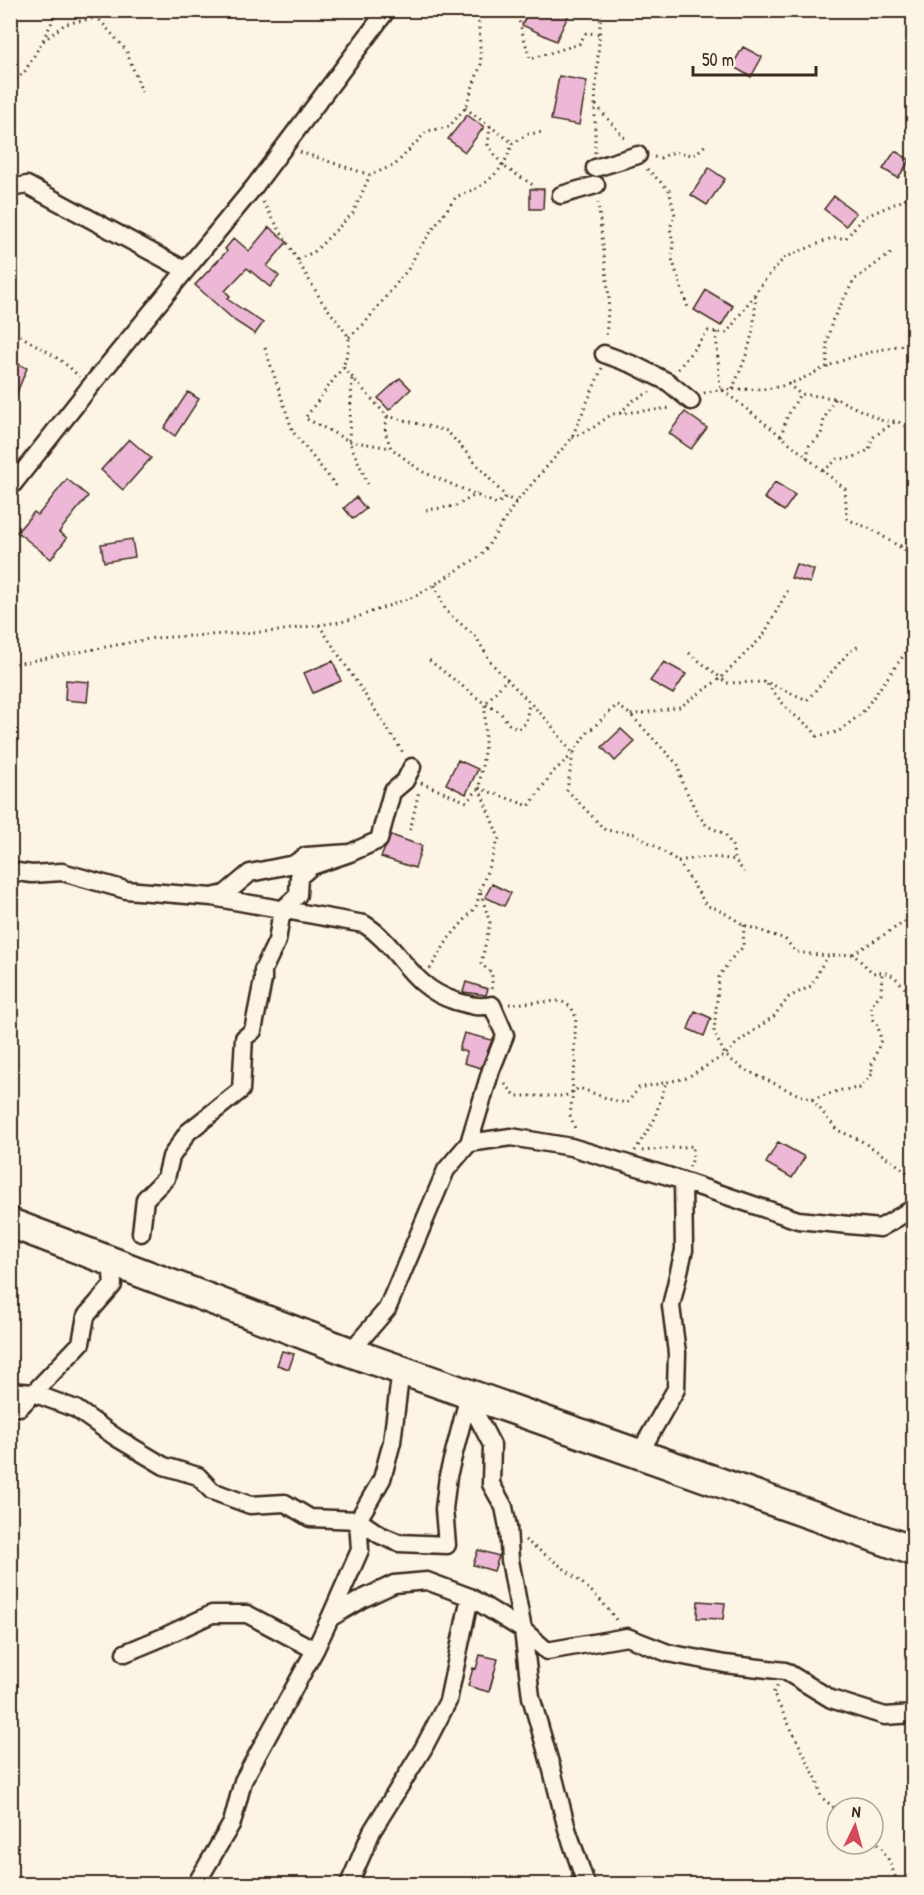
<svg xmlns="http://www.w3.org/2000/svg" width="924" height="1895" viewBox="0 0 924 1895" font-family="'Patrick Hand',sans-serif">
<rect width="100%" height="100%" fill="#fcf5e5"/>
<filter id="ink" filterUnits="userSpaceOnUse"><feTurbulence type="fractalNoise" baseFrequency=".0167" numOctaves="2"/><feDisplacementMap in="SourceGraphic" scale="12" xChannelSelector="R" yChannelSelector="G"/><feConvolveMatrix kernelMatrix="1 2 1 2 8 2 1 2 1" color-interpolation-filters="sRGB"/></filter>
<g filter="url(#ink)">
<path fill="#ecb8d5" stroke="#3b2a1e" stroke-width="1.5" d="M529 10H571L556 41 522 25Z
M743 47 762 57 751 77 732 66Z
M559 76 587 81 579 125 551 120Z
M467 115 484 127 465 152 448 139Z
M895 151 910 160 898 178 883 169Z
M709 168 725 179 707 205 691 195Z
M530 189H544L543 209H530Z
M834 196 856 213 846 226 824 209Z
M269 227 287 242 267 266 279 276 270 287 247 268 225 291 230 296 227 299 263 323 255 334 235 321 195 285 227 251 225 249 234 238 249 251Z
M706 290 733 306 721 326 694 310Z
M10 360 27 368 11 407H10Z
M400 378 411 389 389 410 378 398Z
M188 392 199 399 175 436 164 428Z
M685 412 707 428 691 449 669 433Z
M129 439 151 458 123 490 101 470Z
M67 479 88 496 59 532 67 538 51 559 17 532 34 512 38 515Z
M775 482 795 495 784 511 764 498Z
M356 497 366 509 353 519 344 508Z
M132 539 135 557 104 562 101 544Z
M796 564 814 570 810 583 791 578Z
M333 661 341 681 313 693 304 673Z
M664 662 686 674 673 694 650 681Z
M66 680 89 682 87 702 65 700Z
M621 729 635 742 615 761 602 747Z
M458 760 478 769 466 794 446 784Z
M391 835 422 846 415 868 381 857Z
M492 884 511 893 504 906 485 897Z
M466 982 488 989 486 995 463 992Z
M695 1011 711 1018 704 1036 688 1029Z
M464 1033 492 1040 481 1068 464 1063 467 1052 459 1050Z
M778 1142 805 1157 792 1178 766 1163Z
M282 1351 294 1354 289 1369 277 1365Z
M478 1550 499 1556 494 1571 473 1565Z
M698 1601 725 1603 723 1619 697 1618Z
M480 1655 498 1659 489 1692 468 1686 473 1668 476 1669Z"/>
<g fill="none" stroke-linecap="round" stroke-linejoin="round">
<g stroke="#3b2a1e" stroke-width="21">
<path id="minor" d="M595 168 638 155
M10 188 27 185 185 270
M561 195 596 185
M604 354 634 365 668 382 691 401
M10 488 89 388 254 187 387 10
M10 871 32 874 62 872 126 890 212 897 364 924C400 946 408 986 455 1001 469 1005 478 1008 492 1005L505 1035 491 1070 469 1143 446 1170 387 1309 350 1352
M212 897 225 894 250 873 294 864 306 856 350 853 379 840 392 792 405 781 412 767
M469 1143 511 1137 571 1147 668 1176 798 1220 880 1228 914 1208
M141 1233 145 1199 166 1178 171 1157 188 1132 241 1090 244 1038 253 1031 263 980V970L277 941 282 910 298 895 299 877 312 866 350 853
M10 1391 33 1393 76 1409 117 1438 164 1466 198 1476 212 1491 250 1505 285 1503 310 1518 358 1520 380 1535 399 1543 447 1545 444 1509 448 1476 468 1399
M465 1397 468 1399 492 1445 491 1484 504 1507 508 1527 510 1560 523 1630 531 1697 552 1770 567 1829 586 1884
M10 1407H20L81 1343 86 1316 113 1285 111 1261
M639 1454 676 1389 677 1353 671 1306 684 1250 683 1181
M330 1618 360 1550 358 1520 382 1479 392 1442 401 1369
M125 1653 161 1638 212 1614H247L315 1650 330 1618 362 1599 394 1584 427 1581 470 1597 523 1630 547 1651 627 1637 668 1653 725 1664 785 1671 831 1699 885 1716 914 1714
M196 1884 232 1823 243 1781 315 1650
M349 1884 372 1831 423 1749 448 1701 470 1597"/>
</g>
<g stroke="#3b2a1e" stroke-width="33">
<path id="trunk" d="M10 1223 350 1352 914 1551"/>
</g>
<path stroke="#3b2a1e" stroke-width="3" stroke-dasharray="1.5 4.5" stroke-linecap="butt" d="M93 10 97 17 126 50 142 92
M516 10 530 59 579 44 586 33 600 34
M43 40 58 10
M10 82 24 73 42 42 65 24 104 16 106 10
M596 105 627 141
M465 108 513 143
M490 126 488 145 503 166 533 185
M300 152 370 175 395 165 427 131 449 127 465 108 481 64 478 10
M595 153V104L601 10
M654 157 660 158 674 152 694 155 708 143
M647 169 669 190 675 215 670 228 673 243 672 259 688 308
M263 202 321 300 349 337V348L343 367 387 416 385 432 391 448 421 471 497 504 506 497 516 502
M598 202 609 297 606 338
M298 260 315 251 353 213 370 175
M10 329C33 345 61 356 79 377
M716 332 720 388 781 436 845 489 847 519 873 530 914 556
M349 337 364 324 409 268 418 250 456 197 477 188 489 180 503 166 513 143 528 134 544 132
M265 348 293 432 337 487
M343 367 305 418 349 441 391 448
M827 368V342L832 321 854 280 894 251
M678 369 708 331 727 333 764 281 784 258 832 238H846L864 217 904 200 914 187
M352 379 349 441 368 484
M788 384 800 394 835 398 883 421H897L914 432
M732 389C747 358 757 328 755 293
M704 393C728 386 753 392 777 387 798 383 814 372 833 364 858 354 887 348 914 343
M620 413 632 401 650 392
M387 416 447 431 506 497
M781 436 787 417 800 394
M572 438 594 427 612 414 672 408
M807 458 809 446 821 435 824 419 835 398
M823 471 838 459 852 458 869 450 872 438 896 421
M426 510 456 506 477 494
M900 546 914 541
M435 585 446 611 476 637 492 664 548 721 573 754 585 735 617 705 631 715 678 765 682 782 697 813 707 826 725 834 732 845 735 860
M319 625 404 754
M689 653 721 678 763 636 789 588
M10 665 154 638 278 631 346 621 416 596 482 555 516 502 571 439 602 368
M508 678 485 704 500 712 509 724 518 729 526 723 529 703
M767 684 789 711 811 728 817 736 838 732 862 713 914 641
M631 715 680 707 721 678 726 683 766 682 807 700 850 651 861 645
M573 754 567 790 605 830 636 834 678 861 707 906 718 909 744 925 785 939 796 952 827 956 853 954 873 973C896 969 899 985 914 997
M421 783 467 802 479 788 485 745V704L429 660
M479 788 529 806 553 772 571 756
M479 788 499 838 480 891
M410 830 419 791
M678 861C699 857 715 856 735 860L744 872
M744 925 743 947 730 960 719 977 714 1032 725 1055 743 1069 797 1094 812 1099 837 1130 860 1140 895 1163 914 1178
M853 954 914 916
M430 969 449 938 476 907 480 891 490 923 481 964 492 973V990
M509 1004 561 1001 571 1007 576 1017 574 1054 576 1062 572 1079 573 1091 570 1115 576 1131
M505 1084 516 1096H565L579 1088 612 1100 627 1103 639 1088 686 1078 725 1055 736 1044 774 1016 789 997 811 986 827 956
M812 1099 842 1090 860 1088 873 1073 871 1067 881 1040 878 1026 873 1020 871 1006 881 993 882 972
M635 1151 654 1120 666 1082
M642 1151 693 1146V1159L689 1167
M525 1540C557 1564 597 1589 618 1623
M777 1686 773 1693 817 1780 821 1797 837 1810
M873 1840C886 1847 893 1871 898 1884"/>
<use href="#minor" stroke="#fcf5e5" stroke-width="16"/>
<use href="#trunk" stroke="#fcf5e5" stroke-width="28"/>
</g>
</g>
<rect width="924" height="1895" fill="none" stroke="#fcf5e5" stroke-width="36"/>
<rect x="18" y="18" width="888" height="1859" fill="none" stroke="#3b2a1e" stroke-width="2" filter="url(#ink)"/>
<g transform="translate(855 1826) rotate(5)"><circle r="28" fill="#fcf5e5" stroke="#afa495" stroke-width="1.5"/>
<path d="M0-4.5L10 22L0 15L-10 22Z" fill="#d1495b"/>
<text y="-9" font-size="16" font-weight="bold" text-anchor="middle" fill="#3b2a1e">N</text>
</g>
<path d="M693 66v9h123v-9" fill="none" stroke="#3b2a1e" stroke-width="3"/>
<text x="702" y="66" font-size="18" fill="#3b2a1e" stroke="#fcf5e5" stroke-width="4.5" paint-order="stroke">50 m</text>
</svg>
